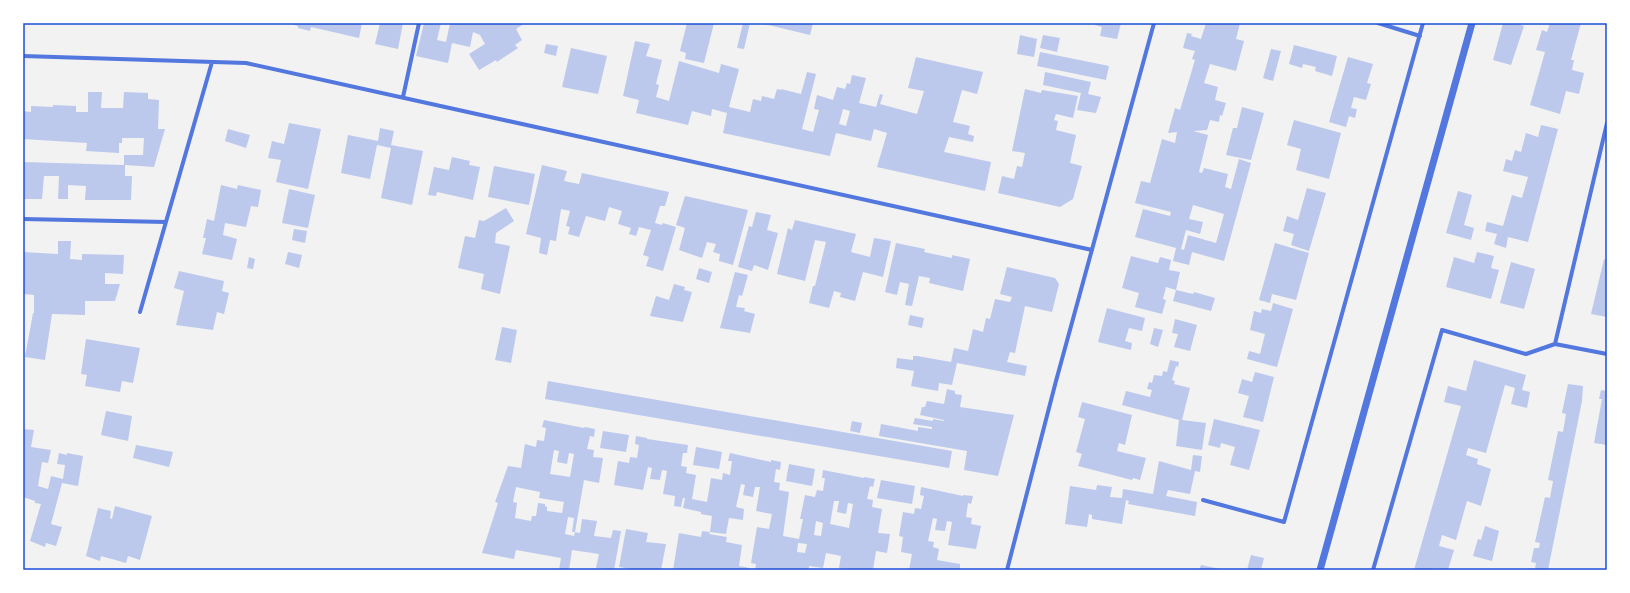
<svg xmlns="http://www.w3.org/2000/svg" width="1630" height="593" viewBox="0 0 1630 593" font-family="'Varela Round',sans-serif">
<rect width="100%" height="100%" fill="#f2f2f2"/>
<path fill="#bdc9ec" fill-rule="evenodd" d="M288 23H362L359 38 311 27 310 31 298 28V26Z
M380 23H403L398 49 375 44Z
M424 23H441L437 40 446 42 450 23H525L516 29 522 40 515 45 518 48 497 62 496 60 479 70 469 54 485 44 480 35 473 32 470 47 452 43 448 63 416 56Z
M687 23H714L704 63 685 59 686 53 680 51Z
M743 23H750L744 49 737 48Z
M760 23H813L810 35Z
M1096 23H1121L1117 39 1100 36 1102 27 1095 25Z
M1206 23H1240L1236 39 1244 41 1236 71 1210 64 1204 83 1218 87 1215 100 1226 103 1222 116 1220 115 1219 122 1210 120 1207 130 1193 131 1208 135 1199 172 1202 173 1204 168 1228 174 1225 187 1231 189 1239 159 1251 163 1224 261 1192 252 1189 265 1173 261 1176 248 1135 237 1143 209 1170 216 1171 212 1135 203 1141 181 1150 183 1162 139 1175 143 1177 132 1168 133 1175 108 1180 110 1195 60 1192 59 1195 51 1183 48 1187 33 1192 34 1191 36 1201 39ZM1193 205 1224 214 1216 243 1188 235 1184 250 1181 249 1186 230 1200 234 1203 222 1189 219Z
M1503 23H1515L1524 26 1511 65 1493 60Z
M1550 23H1581L1571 60H1574L1572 70 1584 73 1579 94 1566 91 1560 114 1530 105 1545 52 1536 50 1542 30 1547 32Z
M1020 35 1037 39 1034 57 1017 54Z
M1043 35 1060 38 1057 52 1040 48Z
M635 41 650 44 646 56 662 60 656 84 659 85 656 97 669 101 679 61 719 73 721 64 739 69 729 107 750 112 753 99 761 101 762 96 774 99 777 89 781 90V89L801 94 807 72 816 74 802 129 813 132 819 110 814 109 817 95 833 100 837 87 845 89 847 83 850 84 852 75 866 78 859 103 876 107 880 94 883 95 880 104 917 114 924 91 908 88 916 57 983 72 977 94 962 90 953 122 970 126 968 134 974 136 973 142 949 137 944 152 991 162 985 191 877 167 887 133 874 129 871 141 836 133 830 156 723 133 727 113 712 109 711 116 692 111 688 125 636 113 639 100 623 96ZM843 109 850 111 846 126 839 124Z
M546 44 558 46 556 56 544 53Z
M1294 45 1337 56 1332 76 1315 71 1316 67 1303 64 1302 68 1289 64Z
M571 48 607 56 598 94 562 87Z
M1271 49 1281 51 1273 81 1263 78Z
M1040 52 1109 66 1106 80 1037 66Z
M1348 57 1373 64 1367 83 1371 84 1366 100 1354 97 1351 108 1357 109 1355 118 1349 116 1346 127 1329 122Z
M1045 72 1091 82 1088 94 1101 97 1096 113 1077 110 1081 93 1043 85Z
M1025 89 1041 93 1042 90 1078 96 1073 118 1056 114 1054 120 1058 121 1056 130 1076 135 1070 163 1082 166 1073 199 1060 207 998 193 1002 176 1014 179 1017 166 1022 167 1025 153 1012 151Z
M88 92H102L101 108H123L124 92 148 93V99L159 100 158 129H165L154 167 125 165V176H132L131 200H85L86 186 68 185V199H58L59 176H44L42 199H23V162L124 165V155H143L144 138H122V143H119V153L86 151 87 143 23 139V111L31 112V106L53 107V105L76 106V112H88Z
M1242 107 1264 113 1251 160 1226 155 1233 128H1237Z
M1294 120 1341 133 1329 179 1296 170 1301 149 1287 145Z
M289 123 321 129 308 189 276 182 281 160 268 158 272 141 284 144Z
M1541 125 1558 129 1528 242 1508 237 1506 248 1494 244 1497 234 1485 231 1487 222 1503 226 1512 195 1522 198 1528 177 1503 171 1506 159 1512 161 1515 150 1521 152 1526 133 1538 137Z
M380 128 394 131 391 145 423 151 412 205 381 198 391 148 377 145 370 179 341 173 348 135 378 141Z
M228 129 250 135 246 148 225 141Z
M452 157 470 161 469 165 480 167 473 200 437 192 436 196 428 195 434 167 449 170Z
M542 165 567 171 564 181 579 184 582 173 669 192 665 206H660L655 223 662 225 663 223 676 227 663 271 646 266 649 257 643 255 651 230 639 227 636 236 629 234 631 228 618 224 622 211 609 207 605 221 586 216 579 237 568 234 570 227 566 226 570 211 561 209 556 241 550 240 547 255 539 253 541 238 526 234Z
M494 166 535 174 529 205 488 197Z
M221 185 237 189 238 185 261 190 258 207 251 206 246 227 225 223 223 235 237 239 232 260 202 254 206 238H203L207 219 214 221Z
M1307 188 1326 193 1309 251 1291 245 1294 234 1283 231 1287 216 1298 220Z
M289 189 315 195 308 228 282 223Z
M1458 191 1472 195 1464 225 1474 228 1471 240 1446 233Z
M685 196 748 210 733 265 719 261 720 254 713 252 716 244 707 242 702 258 679 250 685 228 676 225Z
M506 208 514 221 496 233 495 243 510 246 500 294 481 289 484 274 458 268 465 236 475 238 479 220 484 221Z
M756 212 771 215 767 230 778 233 768 270 754 265 752 271 738 267 749 226 752 227Z
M795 220 856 234 851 252 870 257 874 238 891 241 883 277 863 272 855 301 840 297 841 293 834 291 829 308 809 303 813 286H815L826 242 815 240 805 281 777 274 788 228 792 230Z
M294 229 307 231 305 243 292 240Z
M58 241H71L70 259 82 260V254L124 255 123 274 105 273V284H120L115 301H85V315L52 314 45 360 25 357 33 313H34V295L23 294V252L58 254Z
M896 243 925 249 924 252 952 258V255L970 259 963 291 929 283 930 278 919 276 912 306 905 305 909 284 900 282 897 295 885 292Z
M1275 243 1309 253 1296 300 1272 294 1270 303 1259 300Z
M288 252 302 255 299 268 285 264Z
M1477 252 1494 256 1491 268 1499 270 1491 299 1446 287 1454 257 1474 263Z
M1131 256 1158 263 1160 257 1171 260 1169 270 1180 272 1176 290 1193 294 1194 292 1215 298 1211 311 1173 301 1176 290 1166 287 1163 299 1166 300 1162 314 1135 307 1139 293 1122 288Z
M249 257 255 259 253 269 247 268Z
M1604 259 1607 260V317L1591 314Z
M1511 262 1535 269 1524 309 1500 303Z
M1007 267 1055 278 1059 284 1052 312 1025 306 1015 353 1010 352 1007 362 1027 366 1025 376 957 363 952 385 939 383 938 391 911 386 914 371 896 368 897 358 913 360V356H917L951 362 954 348 968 351 973 329 983 332 986 318 990 319 995 299 1010 302 1012 297 1000 294Z
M699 268 712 272 709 283 696 279Z
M179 271 224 281 222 291 229 293 224 314 217 312 213 330 176 325 184 291 174 288Z
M735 272 748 275 742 296 739 295 736 307 745 308 744 311 755 314 750 333 720 328Z
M674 284 685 287 684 290 692 292 683 322 650 316 656 296 669 300Z
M1273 303 1293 309 1277 367 1247 359 1249 351 1260 354 1265 334 1250 330 1254 311 1261 313 1262 309 1271 311Z
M1107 308 1145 318 1142 331 1129 328 1125 341 1132 343 1131 350 1098 342Z
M910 315 924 318 922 328 908 325Z
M1175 319 1197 325 1190 351 1174 347 1178 334 1172 333Z
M502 327 517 330 511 363 495 360Z
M1154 328 1163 330 1158 347 1150 344Z
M86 339 140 348 133 383 122 381 120 392 85 386 87 375 81 374Z
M1170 360 1179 362 1178 367 1176 366 1172 380 1175 381 1174 384 1190 388 1182 420 1206 423 1202 450 1176 446 1179 420 1122 405 1126 391 1150 397 1152 390 1147 389 1149 382 1152 383 1154 375 1162 376 1163 371 1167 372Z
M1474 360 1526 375 1522 390 1530 392 1527 408 1511 404 1515 388 1505 385 1486 453 1468 448 1466 455 1478 459 1477 464 1491 469 1481 506 1467 501 1456 540 1442 535 1439 546 1454 550 1448 570 1433 568 1432 570H1414L1461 406 1444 402 1448 386 1466 391Z
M1255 372 1274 377 1263 422 1243 417 1249 396 1238 393 1242 379 1252 382Z
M548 381 952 451 949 468 545 399Z
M1568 384 1583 386 1582 401 1548 570H1530V568L1535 569 1536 563 1531 562 1534 548H1539L1540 543 1535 542 1545 497 1550 498 1553 481 1548 480 1558 431 1563 432 1566 414 1562 413Z
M947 389 955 391V394L962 395 960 407 1014 415 998 476 964 470 967 451 879 436 881 424 918 431V427L932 429V427L913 424 915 418 933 421V419L944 421V420L920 415 922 407H925L927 401 944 404Z
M1601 390 1607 391V445L1594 443 1602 399H1599Z
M1082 402 1132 415 1125 445 1119 443 1117 451 1146 458 1140 480 1133 478 1132 480 1078 466 1082 454 1076 452 1085 419 1078 417Z
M106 411 132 416 128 441 101 435Z
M1214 419 1260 430 1249 470 1230 465 1235 447 1221 443 1220 448 1208 445Z
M544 420 584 428 585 427 595 429 594 437 590 436 587 449 594 450 593 457 603 458 599 483 584 480 575 532H572L574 518 568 517 565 534 574 536 575 532 580 533 582 519 597 521 594 536 611 538 613 530 621 531 614 570 596 568 599 554 572 550 569 570H559L561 558 516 550 514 559 482 553 498 503 495 502 508 466 521 468 525 444 536 447 537 440 544 441 546 428 542 427ZM554 450 559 451 557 462 567 464 569 453 574 454 570 477 550 474ZM516 487 540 492 539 498 564 502 562 513 547 511V507L545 506V504L538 503 536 516H532L531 521 515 518 517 503 513 502Z
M852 421 862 423 860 433 850 431Z
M23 429 34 430 31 447 51 450 48 463 42 462 38 486 48 489 51 476 63 479 65 465 57 464 59 453 67 455V453L83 456 78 486 62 483 51 524 62 527 56 546 46 543 45 547 30 541 41 504 35 503V501L23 497Z
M603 431 629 435 626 452 600 448Z
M636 436 647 438V439L688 445 687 453H683L681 466 687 467 686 473 696 475 692 499 707 502 711 478 722 480 723 473 730 475 732 461H728L730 453 771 462V460L781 462 780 470 776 469 774 482 780 483 779 490 789 492 783 536 799 539 803 519H800L805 495 815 497 817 490 823 491 825 478H822L823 470 864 478V477L875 479 873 487 870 486 867 499 873 500 872 507 882 509 878 533 890 534 887 553 876 551 873 570H846L839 568 841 556 826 553 823 568 809 566V570H755L756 564 751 563 757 527 769 529 772 514 756 511 760 487H755L753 497 743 495 745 485 741 484 736 507 744 509 743 520 729 518 726 534 710 532 712 516 701 514V512L683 508 685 498H683L681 507 674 506 675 496 663 494 667 471 662 470 660 480 650 479 652 468 648 467 643 490 614 485 618 461 629 463 630 457 637 458 639 445 635 444ZM834 501H839L837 512 846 514 848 503 853 504 849 528 830 524ZM816 521 823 523 821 536 814 535ZM798 543 807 544 805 553 797 552Z
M136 445 173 452 169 467 133 458Z
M696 447 722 452 719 469 693 465Z
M1193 455 1202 456 1200 472 1195 471 1190 494 1168 490 1166 496 1197 502 1195 516 1128 504 1129 501 1126 500 1122 524 1092 519V515L1089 514 1087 527 1065 524 1070 486 1096 490 1097 485 1112 487 1110 497 1122 498 1123 489 1153 494 1159 461 1191 470Z
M789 464 815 469 812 486 786 481Z
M881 480 915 486 912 504 877 498Z
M921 487 963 496V495L973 496 971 504 968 503 966 517 972 518 971 524 981 526 976 549 948 545 952 522 947 521 945 531 935 530 937 519 933 518 928 541 934 542 933 547 939 549 937 560 960 564V570H909L912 554 901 552 903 537 899 536 903 512 914 514 915 508 921 509 924 496 920 495Z
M115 506 152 516 140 560 128 556 126 563 101 556 100 561 86 556 98 508 111 511 110 518 112 519Z
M1485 526 1499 531 1492 561 1473 556 1478 539 1481 540Z
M626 529 648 533 646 542 666 544 661 570H637L619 567Z
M702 531 710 532 709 534 727 537 726 542 742 545 739 566 750 568V570H673L679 533 701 537Z
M1251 555 1264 558 1261 570H1247Z
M1201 565 1220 569V570H1199Z"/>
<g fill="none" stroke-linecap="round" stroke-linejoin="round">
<path stroke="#5277de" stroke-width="4" d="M1378 23 1420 36
M23 56 246 63 1092 250
M403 97 419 23
M23 219 166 222
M140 312 212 62
M1555 344 1607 123
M1203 500 1284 522 1423 23
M1007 570 1056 381 1154 23
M1373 570 1442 330 1526 354 1555 344 1607 354"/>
<path stroke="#5277de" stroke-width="7" d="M1320 570 1472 23"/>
</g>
<rect width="1630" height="593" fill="none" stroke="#ffffff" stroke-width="48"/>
<rect x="24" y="24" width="1582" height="545" fill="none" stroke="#1d4ed8" stroke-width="1.5"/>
</svg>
